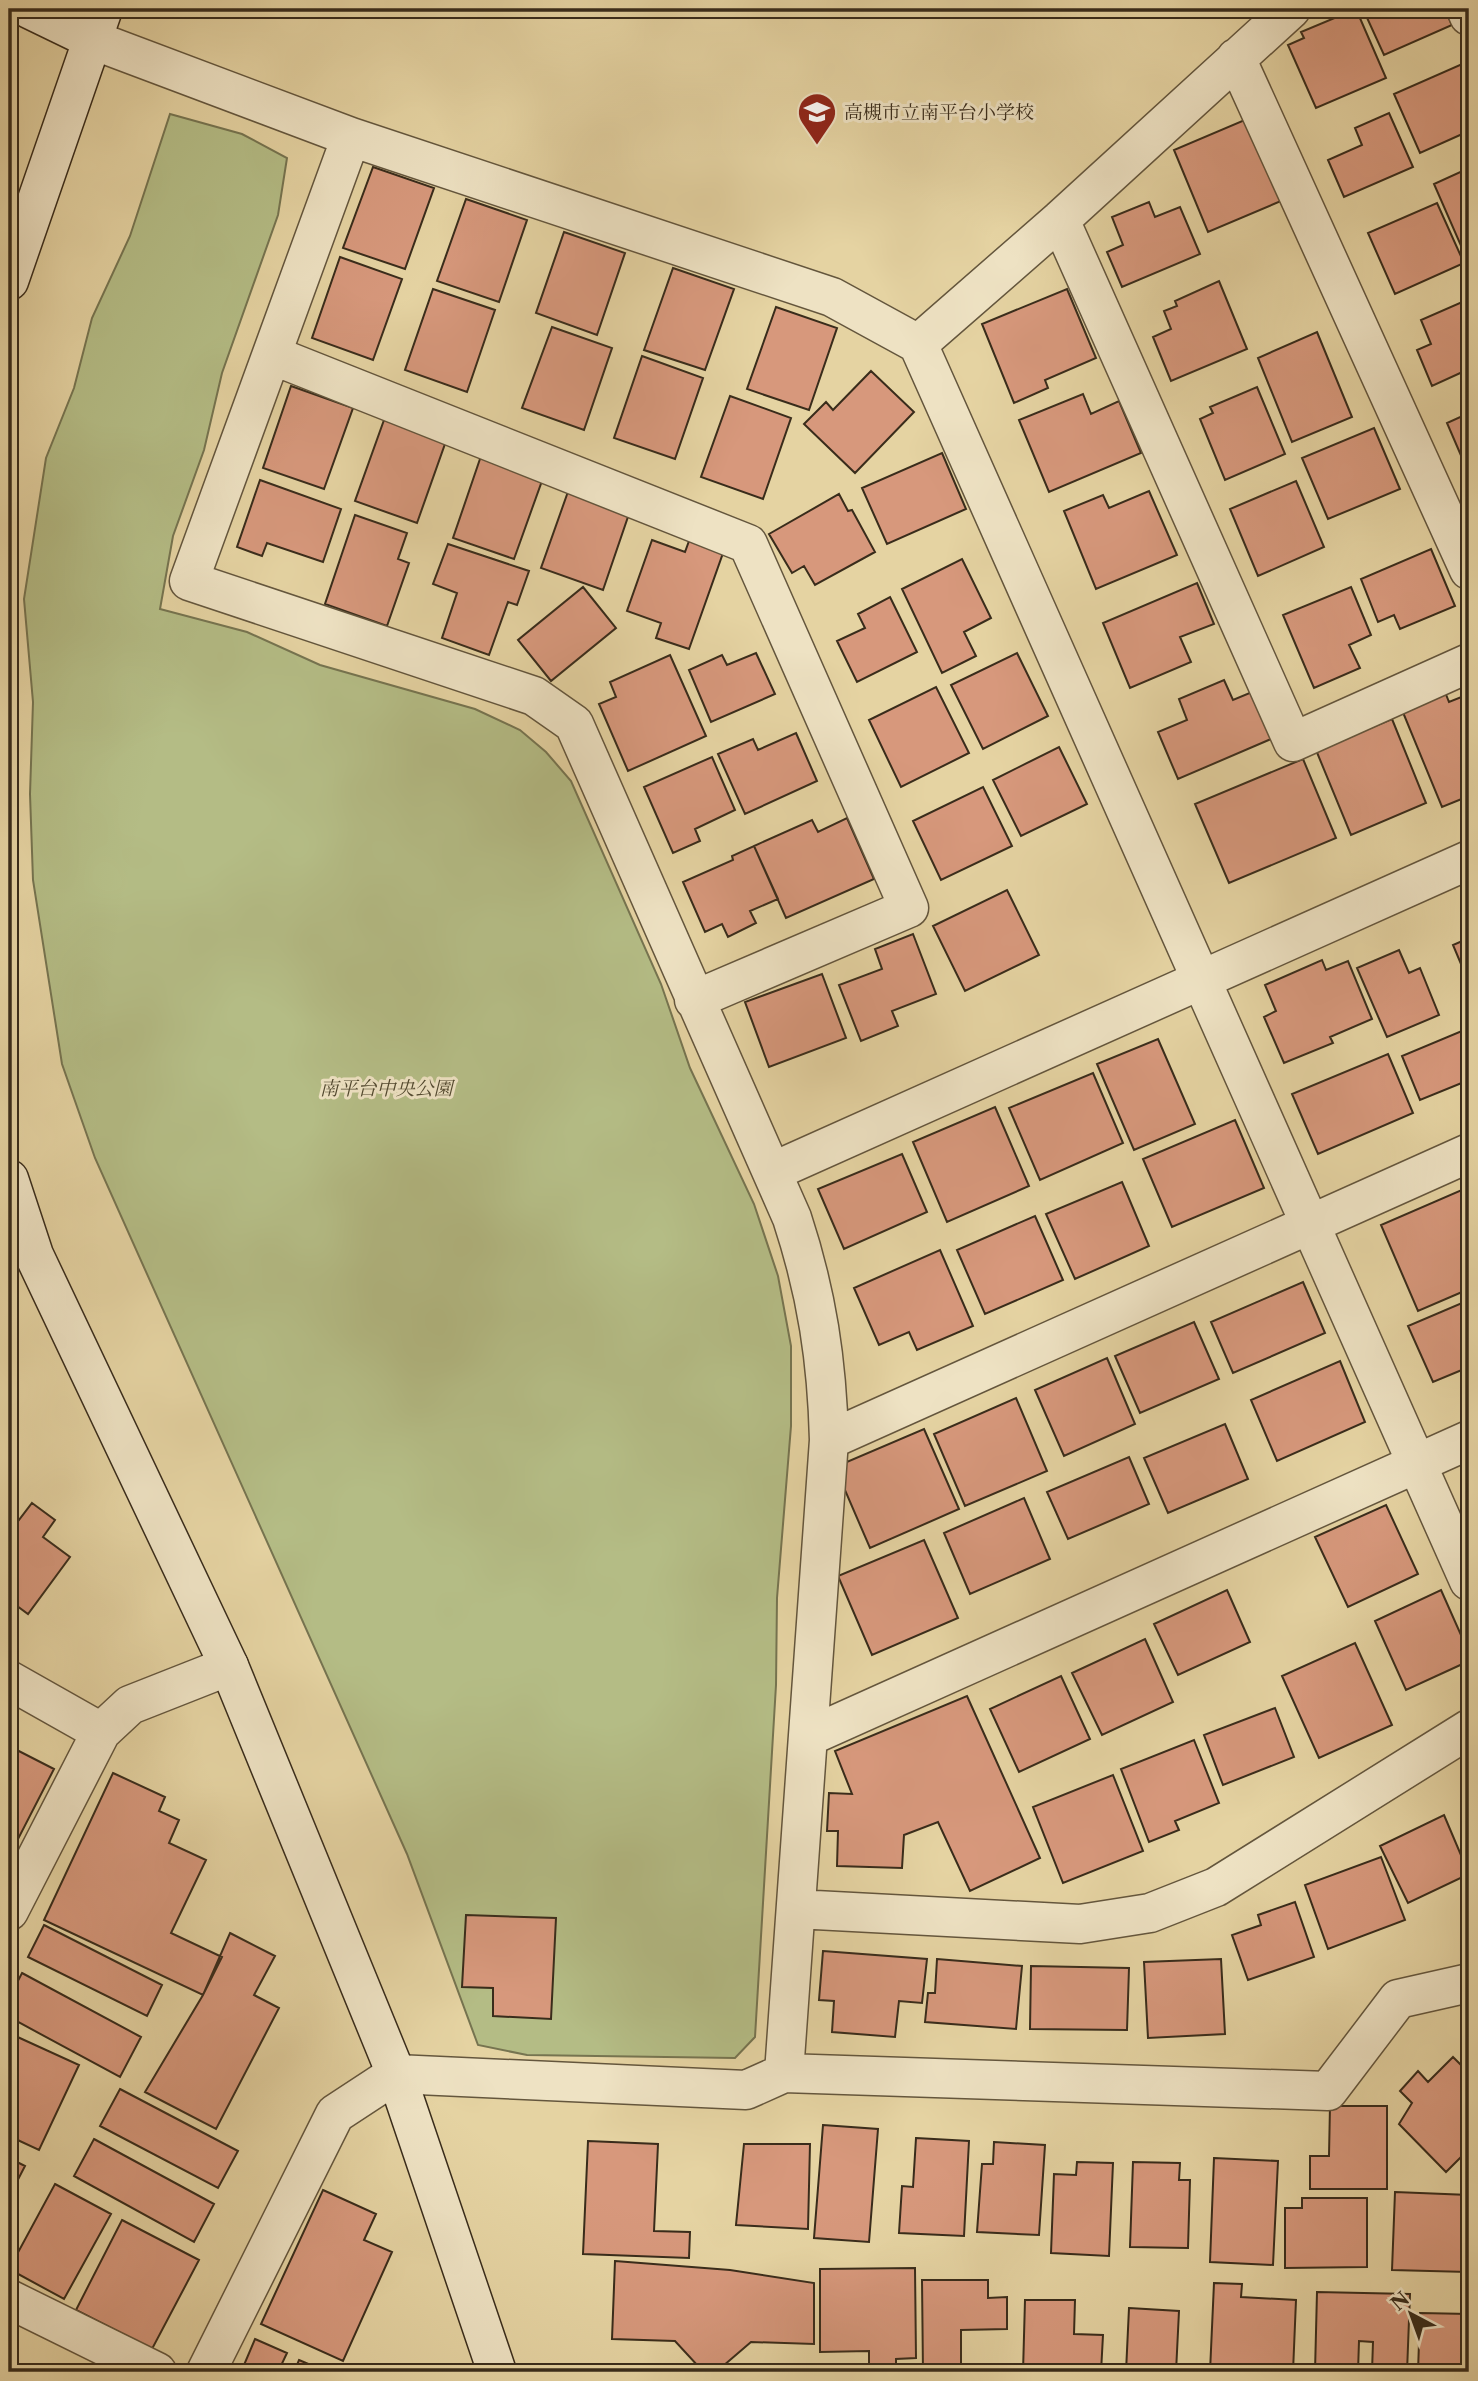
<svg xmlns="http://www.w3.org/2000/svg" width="1478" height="2381" viewBox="0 0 1478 2381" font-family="'Libre Caslon Text','Noto Serif JP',serif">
<rect width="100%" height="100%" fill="#e5d3a2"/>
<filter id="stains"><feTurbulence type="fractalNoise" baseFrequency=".00286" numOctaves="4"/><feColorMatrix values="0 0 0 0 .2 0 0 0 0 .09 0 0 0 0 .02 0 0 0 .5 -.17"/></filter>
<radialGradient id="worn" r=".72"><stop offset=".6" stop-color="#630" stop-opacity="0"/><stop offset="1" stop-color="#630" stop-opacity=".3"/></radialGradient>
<path fill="#b4bc85" stroke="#767450" stroke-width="2" d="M170 114 242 134 287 158 278 215 222 373 204 450 173 536 160 609 247 632 320 665 475 709 520 730 546 752 571 781 661 984 690 1068 754 1204 778 1276 791 1346V1426L777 1598 776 1685 755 2037 735 2058 527 2055 478 2045 407 1854 95 1158 62 1064 33 880 30 794 33 702 24 599 46 458 74 388 92 318 130 236Z"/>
<path fill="#d7987c" stroke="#392c1b" stroke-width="2" d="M1356 9 1386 78 1316 108 1288 45 1304 38 1301 32Z
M1363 9H1445L1452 25 1384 55Z
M1469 61V131L1420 153 1394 94Z
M1389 113 1413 167 1344 197 1328 160 1362 145 1355 128Z
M1247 119 1281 201 1208 232 1174 150Z
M373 167 434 188 405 269 343 248Z
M1469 168V264L1434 184Z
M466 199 527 220 499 302 437 281Z
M1149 202 1155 217 1180 207 1200 254 1122 287 1107 252 1123 245 1112 217Z
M1437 203 1464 263 1395 294 1368 233Z
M564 232 625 253 597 335 536 313Z
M340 257 402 279 373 360 312 338Z
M673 268 734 289 705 370 644 350Z
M1219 281 1247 349 1171 381 1153 337 1171 329 1164 311 1177 306 1175 301Z
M433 289 495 310 467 392 405 370Z
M1067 289 1096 358 1045 380 1048 388 1014 403 982 324Z
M1469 299V369L1432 386 1417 350 1431 344 1421 320Z
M776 307 837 328 809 410 747 389Z
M552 327 612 348 584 430 522 408Z
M1317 332 1352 417 1292 442 1258 358Z
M642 356 703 378 675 459 614 438Z
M871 371 914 412 855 473 804 424 826 402 833 410Z
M291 386 353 408 324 489 263 468Z
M1257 387 1285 454 1225 480 1200 419 1213 413 1210 407Z
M1083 394 1091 414 1119 401 1141 453 1049 492 1019 420Z
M730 396 791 418 763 499 701 477Z
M1469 413V474L1447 423Z
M384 420 446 441 417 523 355 501Z
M1374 428 1400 489 1328 519 1302 458Z
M942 453 966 509 887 544 862 488Z
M481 456 543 478 514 559 453 538Z
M260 480 341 509 323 562 267 543 262 556 237 547Z
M1296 481 1324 547 1258 576 1230 509Z
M570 486 631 508 603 590 541 568Z
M1149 491 1177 555 1096 589 1064 511 1103 495 1109 508Z
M839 494 848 511 852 510 875 552 815 585 804 566 792 573 769 534Z
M355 515 407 533 398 559 409 563 387 626 325 604Z
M652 540 685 552 689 541 723 553 689 649 656 638 661 623 627 611Z
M448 544 529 571 517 605 508 602 489 655 442 638 457 593 433 584Z
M1431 549 1455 606 1400 629 1394 615 1378 622 1361 579Z
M962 559 991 618 964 632 976 656 942 673 902 589Z
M1197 583 1214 624 1180 637 1191 662 1130 688 1103 623Z
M583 587 616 628 551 681 518 640Z
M1351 587 1371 635 1349 645 1360 668 1314 688 1283 615Z
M890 597 917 652 857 682 837 641 865 628 858 614Z
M756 653 775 694 711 722 689 670 722 655 727 665Z
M1017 653 1048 716 983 749 951 685Z
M670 655 706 736 628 771 599 704 616 697 610 682Z
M1224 680 1233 700 1252 692 1271 739 1178 779 1158 732 1187 720 1179 699Z
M936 687 969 753 901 787 869 720Z
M1445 692 1449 702 1469 694V796L1442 807 1402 710Z
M1392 719 1426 803 1351 835 1316 750Z
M796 733 817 781 745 814 718 754 753 739 758 750Z
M1059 747 1087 804 1021 836 993 780Z
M712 757 735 810 695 829 700 841 673 853 644 787Z
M1303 759 1336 838 1229 883 1195 804Z
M983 787 1012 846 941 880 913 821Z
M847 818 874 879 786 918 754 846 812 820 818 832Z
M754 846 778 899 750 911 756 923 728 937 722 924 705 932 683 882 733 860 732 856Z
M1007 890 1039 955 965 991 933 926Z
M913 934 936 994 892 1011 898 1026 861 1041 839 985 882 969 875 949Z
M1469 938V983L1453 945Z
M1399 950 1409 973 1420 968 1439 1015 1387 1037 1357 968Z
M1322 960 1326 970 1348 961 1372 1019 1330 1037 1333 1043 1284 1063 1264 1017 1276 1011 1265 985Z
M822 974 846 1038 769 1067 745 1002Z
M1469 1028V1080L1420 1100 1402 1056Z
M1158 1039 1195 1124 1134 1150 1097 1064Z
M1388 1054 1413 1113 1318 1154 1292 1094Z
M1093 1073 1123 1143 1040 1180 1009 1108Z
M995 1107 1029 1186 947 1222 913 1142Z
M1235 1120 1264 1188 1172 1227 1143 1159Z
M902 1154 927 1212 844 1249 818 1189Z
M1122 1182 1149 1246 1075 1279 1046 1214Z
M1464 1189 1469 1202V1289L1418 1311 1381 1225Z
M1035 1216 1063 1280 985 1314 957 1250Z
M940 1250 973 1326 917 1350 909 1332 879 1345 854 1288Z
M1303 1282 1325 1333 1233 1373 1211 1322Z
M1469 1300V1367L1433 1382 1408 1326Z
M1194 1322 1219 1379 1140 1413 1115 1356Z
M1107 1358 1135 1424 1064 1456 1035 1390Z
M1340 1361 1365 1422 1277 1461 1251 1400Z
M1016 1398 1047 1471 965 1506 934 1434Z
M1225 1424 1248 1479 1168 1513 1144 1458Z
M924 1429 959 1509 870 1548 835 1467Z
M1129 1457 1149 1504 1068 1539 1047 1492Z
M1024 1498 1050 1559 970 1594 944 1533Z
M32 1503 55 1520 43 1537 70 1557 28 1614 9 1600V1533Z
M1386 1505 1418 1574 1348 1607 1315 1537Z
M924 1540 958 1618 872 1655 838 1576Z
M1227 1590 1250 1642 1178 1675 1154 1624Z
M1441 1590 1469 1653V1661L1406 1690 1375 1621Z
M1145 1639 1173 1702 1102 1735 1072 1673Z
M1355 1643 1392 1725 1319 1758 1282 1676Z
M1061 1676 1090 1739 1019 1772 990 1709Z
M967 1696 1040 1858 970 1891 938 1822 904 1835 902 1868 837 1866 838 1831H827L829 1793 852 1794 835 1751Z
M1275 1708 1294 1757 1223 1785 1204 1735Z
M1194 1740 1219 1803 1175 1821 1179 1830 1149 1842 1121 1769Z
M9 1746 54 1769 17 1841 9 1837Z
M113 1773 165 1797 159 1811 179 1820 169 1843 206 1860 171 1933 222 1957 203 1995 44 1920Z
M1113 1775 1143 1851 1063 1883 1033 1807Z
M1444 1815 1469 1874 1408 1903 1380 1846Z
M1381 1857 1405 1920 1328 1949 1305 1885Z
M1295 1902 1314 1957 1248 1980 1232 1935 1261 1925 1258 1915Z
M466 1915 556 1918 551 2019 493 2016V1988L462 1987Z
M44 1925 162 1985 147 2016 28 1957Z
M230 1933 275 1956 254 1995 279 2008 216 2129 145 2092 203 1995Z
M823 1951 927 1959 922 2003 899 2001 895 2037 832 2032 834 2001 819 2000Z
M937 1959 1022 1966 1016 2029 925 2022 928 1993H935Z
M1221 1959 1225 2034 1148 2038 1144 1962Z
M1031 1966 1129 1968 1127 2030 1030 2029Z
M22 1973 141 2037 120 2077 9 2017V1998Z
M11 2034 79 2065 39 2150 9 2136Z
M1453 2057 1469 2073V2149L1446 2172 1399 2124 1412 2103 1400 2091 1418 2071 1428 2082Z
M120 2089 238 2151 218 2188 100 2126Z
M1330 2106H1387V2189H1310V2156H1329Z
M823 2125 878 2129 869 2242 814 2238Z
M916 2138 969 2141 964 2236 899 2233 902 2186 913 2187Z
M94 2139 214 2204 194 2242 74 2176Z
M588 2141 658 2144 654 2231 690 2232 689 2258 583 2254Z
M994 2142 1045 2145 1039 2235 977 2232 982 2164H993Z
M744 2144H810L808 2229 736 2225Z
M9 2158 25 2166 9 2197Z
M1214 2158 1278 2161 1273 2265 1210 2262Z
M1077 2162 1113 2163 1109 2256 1051 2253 1054 2174 1076 2175Z
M1133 2162 1180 2163 1179 2180H1190L1188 2248 1130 2247Z
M55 2184 111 2214 64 2299 9 2269Z
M323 2190 376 2214 364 2240 392 2252 343 2361 261 2324Z
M1395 2192 1469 2195 1468 2272 1392 2270Z
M1302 2198H1367V2267L1285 2268V2208H1302Z
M122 2220 199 2260 152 2349 76 2310Z
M615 2261 730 2270 814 2283V2344L751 2342 723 2366H698L675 2341 612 2339Z
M915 2268 916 2358 896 2359V2366L869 2367V2351L820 2352V2269Z
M922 2280H988V2298L1007 2297V2329L961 2330V2372H923Z
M1214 2283 1242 2284 1241 2297 1296 2300 1293 2372H1210Z
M1317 2292 1410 2294 1407 2372H1372L1373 2342 1359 2341 1358 2372H1315Z
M1025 2300H1075L1074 2334 1103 2335 1101 2372H1023Z
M1129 2308 1179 2311 1176 2372H1126Z
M1420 2313 1469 2314V2372H1418Z
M255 2339 287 2353 278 2372H241Z
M9 2352 16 2356 9 2371Z
M299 2360 327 2372H294Z"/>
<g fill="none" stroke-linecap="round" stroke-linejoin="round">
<g stroke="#64563d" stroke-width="41">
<path id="street" d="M1466 9 1469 16
M93 40 351 137 832 297 918 344 1469 1581
M1236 58 1469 570
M351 137 189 581 534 696 574 724 792 1218C817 1294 827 1361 829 1440L784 2073
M1060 220 1293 742 1469 663
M918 344 1060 220 1291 9
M272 355 748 544 909 908 694 1000
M772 1172 1469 860
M829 1440 1469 1153
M9 1680 101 1732
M810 1736 1469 1440
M796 1909 1080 1924 1150 1913 1216 1887 1469 1729
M9 1911 101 1732 130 1705 229 1666
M9 2299 157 2372
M206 2372 335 2114 396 2074 746 2090 784 2073 1328 2091 1398 1999 1469 1983"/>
</g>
<g stroke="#392c1b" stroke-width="41">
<path id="secondary" d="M29 9 93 40
M9 281 103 9
M9 1179 34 1255 229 1666 396 2074 497 2372"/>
</g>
<use href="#street" stroke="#eee2c3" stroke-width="38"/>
<use href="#secondary" stroke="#eee2c3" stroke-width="38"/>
</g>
<defs>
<g id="school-pin" transform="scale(2.0125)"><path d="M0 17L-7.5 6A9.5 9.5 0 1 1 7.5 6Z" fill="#8f2418" stroke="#eee2c3"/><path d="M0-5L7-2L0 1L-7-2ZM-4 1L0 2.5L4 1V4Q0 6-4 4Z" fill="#fff"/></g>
</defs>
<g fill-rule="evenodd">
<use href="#school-pin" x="817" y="112"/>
</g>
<g text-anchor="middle" stroke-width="6" stroke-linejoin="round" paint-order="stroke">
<g font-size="19" fill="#392c1b" stroke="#eee2c3" text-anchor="start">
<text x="844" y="119">高槻市立南平台小学校</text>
</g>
<g font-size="19" font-style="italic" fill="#524930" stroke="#eee2c3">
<text x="386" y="1095">南平台中央公園</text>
</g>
</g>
<rect width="1478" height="2381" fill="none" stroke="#e5d3a2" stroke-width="35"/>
<rect x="10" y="10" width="1457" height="2360" fill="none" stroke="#392c1b" stroke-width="3.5"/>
<rect x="18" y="18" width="1443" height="2346" fill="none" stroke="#392c1b" stroke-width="2"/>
<g transform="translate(1411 2314) rotate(319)" stroke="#eee2c3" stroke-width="5" paint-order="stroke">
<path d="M0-5L12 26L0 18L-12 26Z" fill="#392c1b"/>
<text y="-10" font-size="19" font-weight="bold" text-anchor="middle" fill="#392c1b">N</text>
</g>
<rect width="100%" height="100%" filter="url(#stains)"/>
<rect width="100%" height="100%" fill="url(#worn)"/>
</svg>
